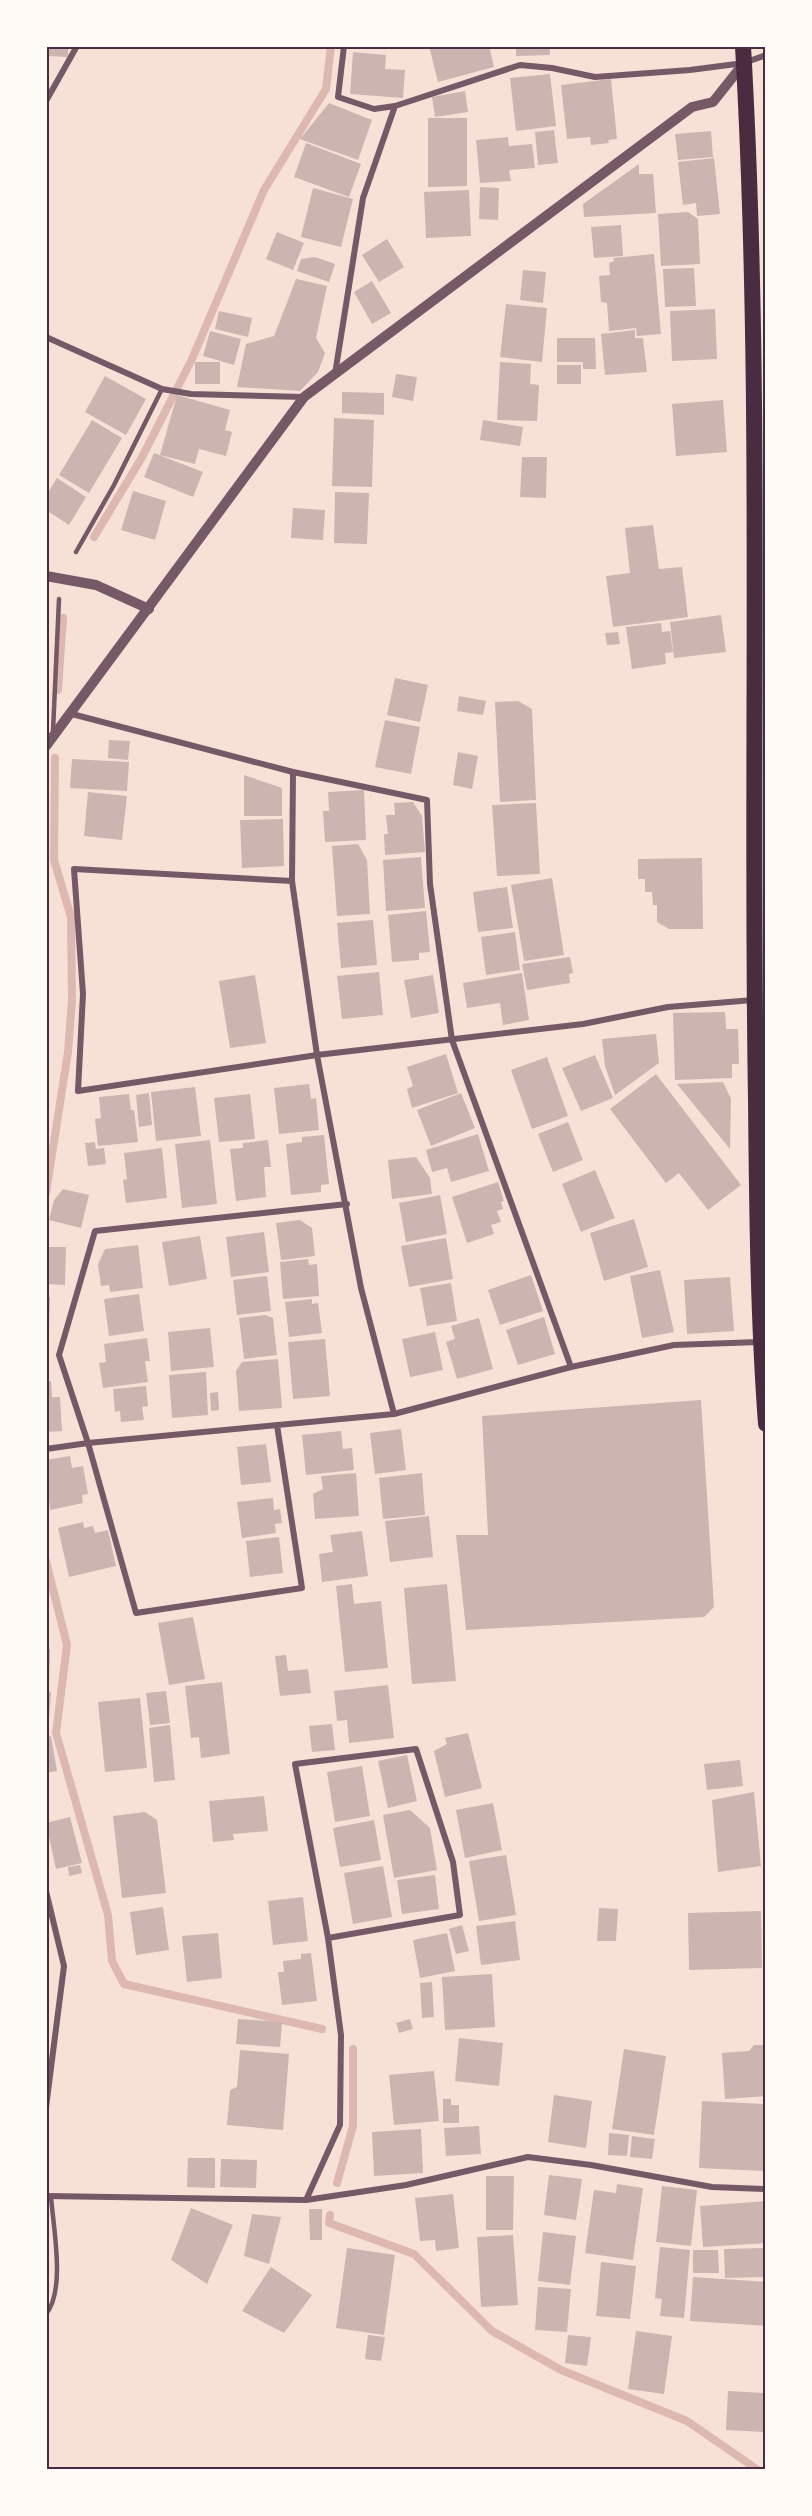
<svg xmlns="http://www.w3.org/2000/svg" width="812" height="2516" viewBox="0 0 812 2516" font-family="Quicksand,sans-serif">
<rect width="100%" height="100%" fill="#f7e1d7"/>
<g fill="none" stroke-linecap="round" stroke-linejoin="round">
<path stroke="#dcb8b0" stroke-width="8" d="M94 537 141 459 192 359 264 190 326 89 331 46
M58 690 63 618
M46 1193 68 1052 72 1000 71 917 54 860 55 758
M46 1561 67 1645 56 1733 108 1915 112 1961 124 1984 322 2029
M337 2183 353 2126V2049
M330 2215 329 2223 414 2254 492 2331 561 2370 687 2421 758 2470"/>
</g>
<path fill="#ccb4b1" d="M46 46H68V57L46 56Z
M429 46H489L494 67 438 82Z
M516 46H550V55L516 56Z
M353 52 386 55 385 69 405 70 403 98 350 94Z
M550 74 556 126 516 131 510 78Z
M611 79 617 139 608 140 609 143 591 145 590 137 567 139 561 85Z
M465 91 468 112 435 117 432 97Z
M329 103 372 120 358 160 300 139Z
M428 118H467V186L428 187Z
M554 130 558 163 538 165 535 132Z
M711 131 713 157 678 160 675 134Z
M508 137 509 146 532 144 535 168 509 170 511 181 480 183 476 140Z
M306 143 361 164 349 197 294 177Z
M714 158 720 214 697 216 696 203 683 205 678 162Z
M639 164V174H653L656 213 584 217 583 204Z
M480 187 499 188 498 220 479 219Z
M313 188 353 199 341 247 301 237Z
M469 190 471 236 426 238 424 192Z
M688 212 698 219 700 264 661 266 658 214Z
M621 225 623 256 594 258 591 227Z
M277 232 304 243 293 270 266 259Z
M387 239 404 267 379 282 362 255Z
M654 254 661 334 637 336 636 328 609 331 607 303 601 302 599 276 610 275 609 263 614 261 613 258Z
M315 257 335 264 329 282 297 271 301 259Z
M694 268 696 306 665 307 663 269Z
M523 270 546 272 543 303 520 300Z
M296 279 327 286 316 338 325 353 318 372 300 391 237 387 246 344 274 336Z
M372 281 391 313 372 324 354 292Z
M506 304 547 308 542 362 500 357Z
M715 309 717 359 672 361 670 311Z
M219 311 252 318 248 337 215 329Z
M635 330V338H643L647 372 605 375 601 334Z
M210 331 241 339 234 365 203 356Z
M557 338H595L596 369H583V362H557Z
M195 362H220V384H195Z
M500 362 531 364 530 384 539 385 537 421 497 420Z
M557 365H581V384H557Z
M396 374 417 377 413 401 392 397Z
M105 376 146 399 126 435 85 412Z
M342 392 384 393V415L342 413Z
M177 395 230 410 225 430 232 432 226 456 199 449 195 464 160 455Z
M723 400 727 452 676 456 672 404Z
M334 418 374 420 372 487 332 486Z
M92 420 122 438 89 493 59 475Z
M483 420 523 427 520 446 480 440Z
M154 453 203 472 193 497 144 477Z
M522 457H547L546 498 520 497Z
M57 478 86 497 69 525 46 510V496Z
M133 491 166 501 155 540 121 530Z
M335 492 369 493 367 544 334 543Z
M293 508 325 510 323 540 291 538Z
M653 525 659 569 682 567 688 617 613 627 606 576 630 573 625 528Z
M721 615 726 652 674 658 670 622Z
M661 623 662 632 670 631 673 652 665 653 666 664 632 669 626 627Z
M618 632 620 644 607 645 605 633Z
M395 678 428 685 420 722 387 715Z
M459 696 486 701 483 715 457 711Z
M518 701 532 709 536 800 500 802 495 702Z
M385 720 420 727 411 774 375 767Z
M109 740 130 741 128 760 108 758Z
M458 752 478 756 472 789 453 785Z
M72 759 129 762 127 791 70 788Z
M244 775 282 788V816H244Z
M364 790 366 840 325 842 323 811H329L328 792Z
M88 792 127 796 122 840 84 836Z
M413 802 422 816 425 852 385 855 384 834H388L386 815H395L394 803Z
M536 803 540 874 497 876 492 805Z
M283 819 284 866 242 868 240 820Z
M358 844 367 860 370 914 337 916 332 846Z
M421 857 425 908 386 911 383 860Z
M702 858 703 929H669L657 922V905H653L652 892H645V879H638V859Z
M552 878 564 955 524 961 511 885Z
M507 887 513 928 478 932 473 892Z
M426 911 430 952 419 953V960L392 962 388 915Z
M373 920 377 965 341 968 337 923Z
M515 932 520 970 486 975 481 937Z
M570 957 573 973 569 974 570 983 527 990 522 964Z
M379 972 383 1015 342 1019 337 976Z
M522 973 529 1020 503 1025 500 1003 467 1008 463 983Z
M255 975 266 1043 230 1048 219 981Z
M433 975 439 1013 411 1018 404 980Z
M725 1012 726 1029H738L739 1064H732V1078L675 1080 673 1013Z
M656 1034 659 1063 615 1095 605 1066 602 1039Z
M446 1054 458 1093 412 1108 407 1089 413 1086 407 1067Z
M595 1055 613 1098 581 1111 562 1068Z
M547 1057 568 1116 532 1129 511 1070Z
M656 1074 741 1185 708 1210 679 1173 666 1183 610 1109Z
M723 1082 731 1099 730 1149 677 1084Z
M309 1084 311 1099 316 1098 319 1130 279 1134 274 1088Z
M195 1087 201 1136 156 1141 151 1092Z
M149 1093 152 1125 139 1127 136 1095Z
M461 1093 475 1128 431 1146 417 1110Z
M129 1094 131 1110H134L138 1142 98 1146 95 1119 101 1118 99 1097Z
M250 1094 255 1139 219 1142 214 1098Z
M568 1122 583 1160 553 1172 538 1134Z
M478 1134 489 1171 451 1182 447 1168 432 1172 426 1150Z
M324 1135 329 1184 321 1185V1192L291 1195 286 1144 302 1142V1137Z
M210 1140 217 1204 182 1208 175 1144Z
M268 1140 271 1167H264L266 1197 236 1201 230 1149 243 1148V1143Z
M95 1142 96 1149 104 1148 106 1164 88 1166 85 1143Z
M162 1148 167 1198 126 1203 123 1180 127 1179 124 1153Z
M416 1157 430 1178 432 1194 392 1199 388 1160Z
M595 1170 615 1218 581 1232 562 1184Z
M498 1182 504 1201 501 1202 503 1209 497 1211 501 1222 491 1225 494 1234 467 1243 452 1197Z
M63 1189 89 1195 81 1228 49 1220 54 1200Z
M440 1195 447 1234 406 1242 399 1203Z
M634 1219 648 1267 604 1281 590 1233Z
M300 1220 312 1228 315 1256 281 1260 276 1223Z
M264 1232 269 1272 231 1277 226 1237Z
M200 1236 207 1279 169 1286 162 1242Z
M446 1238 453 1279 409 1287 401 1246Z
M138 1245 143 1288 110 1292 109 1285 101 1286 98 1264 105 1249Z
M46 1247H66L65 1285 46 1284Z
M308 1259 309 1265 317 1264 319 1296 283 1299 280 1262Z
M660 1270 674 1332 642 1338 630 1276Z
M531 1275 543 1311 500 1325 488 1290Z
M267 1276 271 1311 237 1315 233 1280Z
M730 1277 734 1331 687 1334 684 1280Z
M451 1283 457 1321 427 1326 420 1288Z
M139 1294 144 1331 109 1336 104 1299Z
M46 1297H50L49 1333H46Z
M312 1299V1304L318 1303 322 1333 289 1337 285 1302Z
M265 1315 273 1318 277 1355 244 1359 239 1318Z
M544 1317 555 1354 518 1365 506 1330Z
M479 1318 493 1369 457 1379 446 1342 455 1339 451 1326Z
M210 1328 214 1367 171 1371 168 1332Z
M435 1332 443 1370 410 1377 402 1339Z
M147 1338 150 1361H145L148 1382 103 1388 99 1363 106 1362 104 1344Z
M325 1339 330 1396 293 1399 288 1342Z
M278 1359 282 1408 239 1411 236 1371 242 1362Z
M206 1372 208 1415 172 1418 169 1375Z
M46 1381H51L52 1397H60L62 1431 46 1432Z
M146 1386 148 1406 142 1407 144 1420 121 1422 120 1411 115 1412 113 1389Z
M218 1392 219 1410 211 1411 210 1393Z
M701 1400 714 1607 704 1617 466 1630 456 1535H488L482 1416Z
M401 1429 406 1470 375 1474 370 1433Z
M341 1431 343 1449 352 1448 354 1470 306 1475 302 1435Z
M266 1444 271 1482 241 1485 237 1447Z
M70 1456 72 1468 83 1466 88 1494 82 1495 83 1503 50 1510 46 1460Z
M356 1473 359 1516 315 1519 313 1494 323 1489 321 1476Z
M422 1473 425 1515 383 1519 379 1478Z
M273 1498 274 1510 280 1509 282 1523 275 1524 276 1533 242 1538 237 1502Z
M429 1516 433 1557 390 1562 385 1521Z
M83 1522 84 1528 93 1526 95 1533 108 1530 116 1566 69 1577 58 1528Z
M362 1531 368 1576 322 1582 319 1554 333 1552 330 1535Z
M279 1537 283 1573 250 1577 246 1541Z
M352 1584 354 1604 381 1601 388 1668 345 1672 336 1586Z
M447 1584 456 1681 412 1684 404 1588Z
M193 1617 205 1679 169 1685 158 1623Z
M46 1649H50L49 1687 46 1686Z
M286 1655 288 1671 308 1669 311 1693 280 1696 275 1656Z
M222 1682 230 1754 201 1758 199 1737 191 1738 185 1686Z
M388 1685 394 1738 349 1743 347 1720 337 1721 334 1691Z
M46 1691 51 1692 48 1734H46Z
M166 1691 170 1723 150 1725 146 1693Z
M140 1698 147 1768 105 1772 98 1702Z
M332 1724 335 1750 312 1752 309 1726Z
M170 1725 175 1780 154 1782 149 1728Z
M468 1733 482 1788 445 1797 434 1751 447 1744 445 1738Z
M51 1736 57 1771 46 1773V1737Z
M407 1755 417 1801 388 1808 378 1761Z
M740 1760 743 1786 707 1790 704 1764Z
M362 1766 370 1816 335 1822 327 1772Z
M754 1792 761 1866 718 1872 712 1800Z
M264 1796 268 1831 233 1834 234 1840 213 1842 209 1801Z
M493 1803 502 1850 465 1858 456 1810Z
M410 1810 430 1828 437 1870 394 1878 383 1815Z
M145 1812 157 1820 166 1893 122 1898 113 1816Z
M70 1817 82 1863 56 1869 46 1823Z
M374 1820 381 1860 340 1867 333 1828Z
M506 1855 516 1915 479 1921 469 1861Z
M80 1865 82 1873 69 1876 68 1867Z
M383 1866 392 1917 353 1924 344 1873Z
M435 1875 439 1909 402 1914 397 1880Z
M303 1897 308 1941 273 1945 268 1901Z
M163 1907 169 1950 136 1955 130 1912Z
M599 1908 618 1909 616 1941H597Z
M761 1911 762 1968 689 1970 688 1913Z
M515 1921 520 1960 481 1965 476 1926Z
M462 1925 469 1951 456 1954 449 1929Z
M218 1933 222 1978 187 1982 182 1936Z
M447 1933 455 1971 420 1978 413 1940Z
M311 1953 317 2001 282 2005 278 1972H284L283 1961 301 1959V1954Z
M492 1974 495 2027 445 2030 442 1977Z
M432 1982 434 2017 422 2018 420 1983Z
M238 2019 282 2022 280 2047 236 2044Z
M410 2019 413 2029 399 2033 396 2023Z
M459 2038 503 2043 499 2086 455 2081Z
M754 2045H766V2096L725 2099 722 2053 749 2051Z
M624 2049 666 2056 654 2135 612 2129Z
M240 2050 289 2054 283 2130 227 2125 230 2090 237 2087Z
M434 2071 439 2121 394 2125 389 2075Z
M554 2095 592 2101 586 2148 548 2142Z
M443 2099H451V2105H459V2123H443Z
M702 2101 766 2104V2171L699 2168Z
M479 2126 481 2154 446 2156 444 2128Z
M421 2129 423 2173 374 2176 372 2132Z
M609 2133 629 2135 627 2156 608 2155Z
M632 2136 655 2139 652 2159 630 2157Z
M188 2158H215V2188L187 2187Z
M221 2159 257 2160 256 2188 220 2187Z
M549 2175 582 2179 576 2220 544 2215Z
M486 2176H514L513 2230H486Z
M617 2184 643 2188 633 2260 585 2253 594 2190 616 2193Z
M662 2186 697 2190 691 2246 656 2242Z
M453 2194 459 2248 436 2251 435 2240 420 2241 415 2198Z
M766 2201V2243L703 2247 700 2206Z
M191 2208 233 2225 207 2284 171 2260Z
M309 2209H322V2240H310Z
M252 2214 281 2217 269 2264 244 2256Z
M543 2232 576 2236 570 2285 538 2281Z
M513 2235 518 2305 481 2307 477 2237Z
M660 2247 690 2250 684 2318 660 2316 662 2299 655 2298Z
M347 2248 395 2255 384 2335 336 2328Z
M766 2248V2277L725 2278 724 2249Z
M693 2250H718L719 2273H693Z
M601 2262 636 2266 630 2319 596 2316Z
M271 2267 312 2295 284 2333 242 2311Z
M693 2277 766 2282V2326L690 2321Z
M538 2287 571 2289 567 2332 535 2330Z
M636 2331 672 2336 664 2394 628 2389Z
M368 2335 385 2337 381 2361 365 2359Z
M568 2335 591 2337 587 2366 565 2363Z
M728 2391 766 2393V2432L726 2430Z"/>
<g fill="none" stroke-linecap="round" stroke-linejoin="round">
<path stroke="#755966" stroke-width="4.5" d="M76 552 114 485 162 389
M53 731 59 599
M46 2314C66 2290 53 2227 51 2196"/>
<path stroke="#755966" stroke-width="6" d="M344 46 338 97 374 109 395 106 520 65 552 68 595 77 690 70 744 63 766 55
M46 101 77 46
M46 337 162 389 191 394 304 397
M335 374 363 198 395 106
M72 714 293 772 427 800 430 884 452 1040 571 1367
M293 772 292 881 317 1055 361 1288 394 1414 571 1367 674 1345 759 1342
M292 881 74 869 83 994 78 1091 317 1055 583 1024 668 1007 753 1000
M277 1425 302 1588 136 1613 88 1443 59 1355 95 1231 347 1204
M46 1449 88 1443 394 1414
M46 1891 64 1966 46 2107
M46 2196 306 2200 406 2185 528 2157 591 2165 712 2187 766 2189
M306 2200 340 2125 341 2035 328 1938 295 1764 416 1749 453 1862 460 1915 328 1938"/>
<path stroke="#755966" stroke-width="10" d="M46 576 96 585 149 609
M46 746 304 397 692 107 713 102 744 63"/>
<path stroke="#4a2c40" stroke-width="16" d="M743 46C763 397 750 748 756 1099 757 1207 758 1316 766 1424"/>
</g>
<rect width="812" height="2516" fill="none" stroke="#fffaf5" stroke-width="96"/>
<rect x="48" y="48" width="716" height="2420" fill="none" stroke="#4a2c40" stroke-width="2"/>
</svg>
